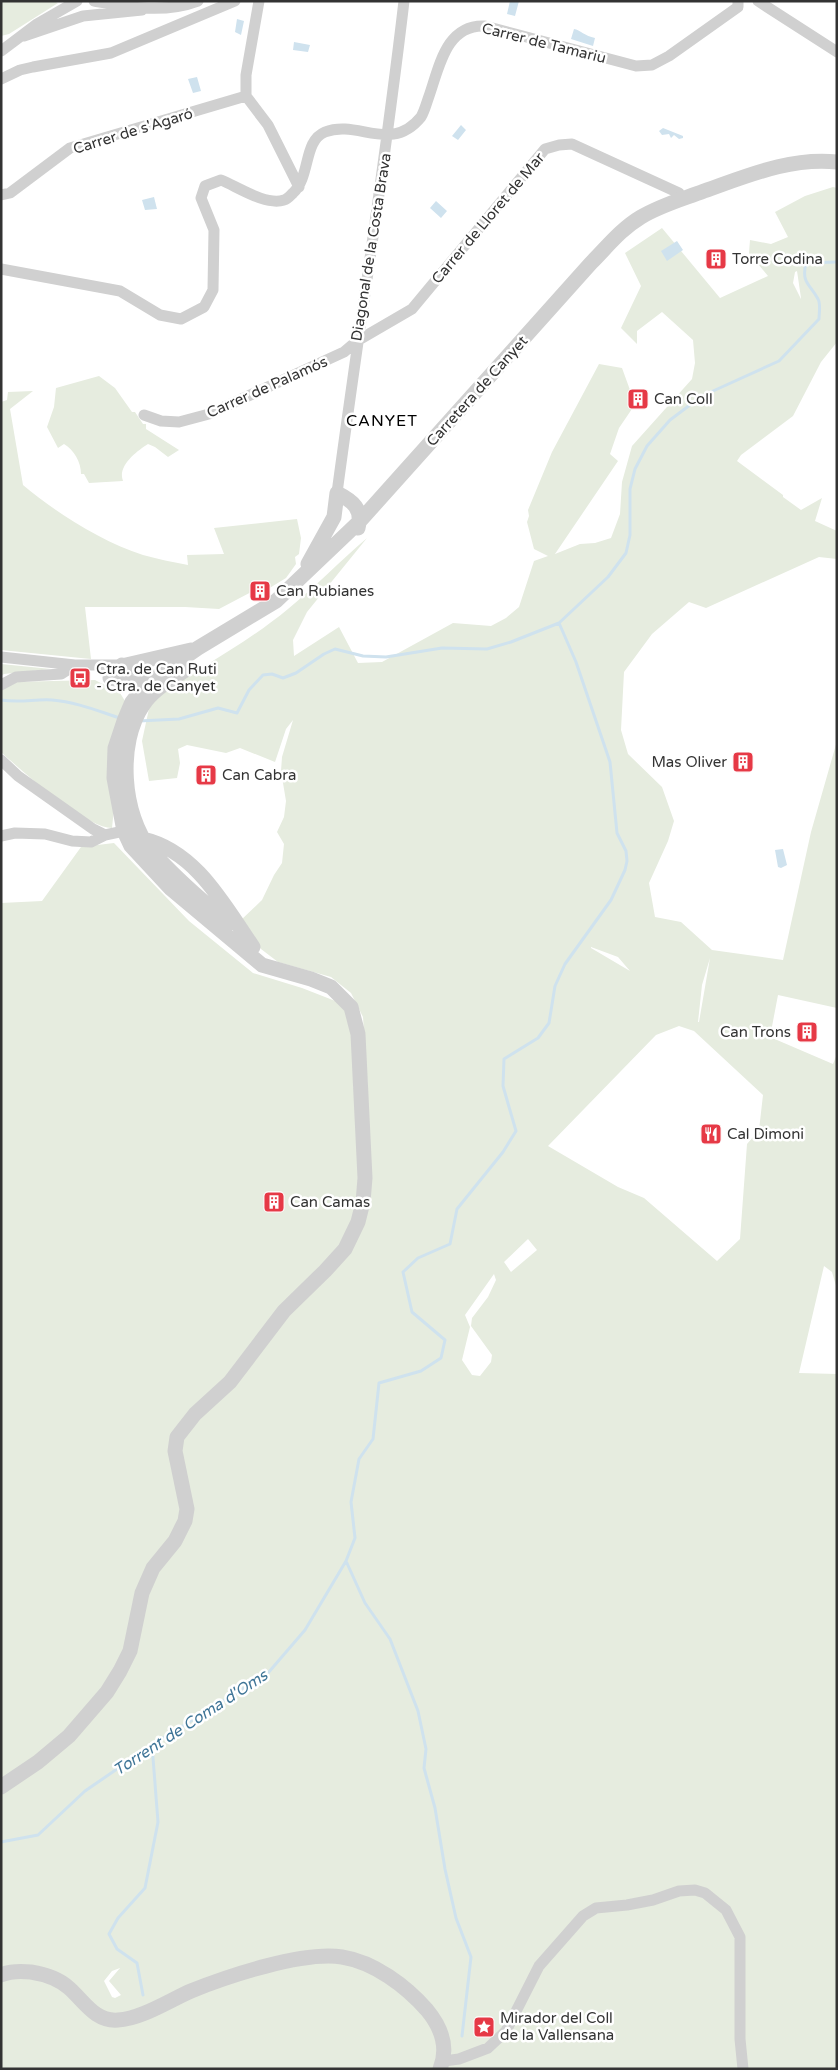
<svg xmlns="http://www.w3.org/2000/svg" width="838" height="2070" viewBox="0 0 838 2070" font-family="'Varela Round',sans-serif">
<rect width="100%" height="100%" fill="#fff"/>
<path fill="#e6ecdf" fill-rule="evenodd" d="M1 1H53L58 3 9 34 1 36Z
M833 187 837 188V342L821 362 793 416 741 455 737 461 783 495V497L801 510 822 498 815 521 837 531V559L819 557 706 608 689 602 652 634 624 672 621 730 628 754 662 787 674 821 668 841 649 883 655 917 681 922 712 950 783 960 811 832 837 741V1008L778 995 770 1037 833 1064 837 1054V1289L832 1272 824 1266 799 1373 837 1374V2069H1V903L42 901 81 847 114 843 189 921 253 973 302 988 343 1004C356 1029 353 1060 353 1088L368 1092 363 1017 351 993 331 977 278 962 261 949 240 921 262 900 274 875 282 863 284 844 277 832 284 817 286 801 281 771 282 757 293 720 286 729 275 762 240 748 226 753 187 745 178 749 180 763 177 778 149 781 142 741 150 704 155 698C199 668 247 643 288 609 315 587 340 561 367 538L307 612 293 640 294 656 339 627 358 663 382 662 453 623 491 626 506 618 519 607 534 561 548 556 534 549 527 522 529 516 528 510 552 452 599 364 622 368 630 390 627 394 636 403 619 428 610 454 618 461 555 554 580 544 595 543 611 538 620 514 622 482 632 446 692 379 695 363 693 340 662 312 637 331V344L621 328 641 286 625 253 662 228 720 298 768 276 749 253 750 240 771 244 788 237 775 212 805 196ZM797 271 801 298V299L793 283 795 272ZM591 947 618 957 630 971 591 948ZM710 958 699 1022H698L702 985ZM679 1026 694 1031 763 1095 759 1130 747 1144 740 1239 717 1261 644 1198 618 1187 548 1146 656 1035ZM528 1239 537 1250 511 1272 504 1262ZM494 1274 496 1280 488 1297 472 1318 471 1326 492 1355 491 1362 480 1376 472 1375 462 1360 470 1327 465 1315ZM120 1968 109 1981 121 1995 115 1998 112 1997 104 1981 112 1971Z
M99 376 115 388 132 412H135L143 424H146V429L179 450 168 457 155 447 148 444C137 451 117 466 123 481L89 483 84 474H81C81 462 74 450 64 444L58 448 47 427 54 407 56 388Z
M33 391 10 409 23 485C55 512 102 542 143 555 157 559 173 562 188 565L187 555 224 554 214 528 297 519 301 538 299 554 295 557 296 564 286 578 268 589 261 587 219 609 185 607H85L91 659 1 650V402L7 400 8 392Z
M1 664 51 669 4 674 1 676Z
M95 680 120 693 125 701 112 828C86 828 22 771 1 752V688L12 682Z"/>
<path fill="#cfe2ee" d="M510 1H519L515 16 507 14Z
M237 19 244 21 241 35 235 32Z
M574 29C580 30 585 36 595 38L593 46 571 39Z
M294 42 310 45 308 52 293 50Z
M197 77 201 91 193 93 188 79Z
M461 125 466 130 458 140 452 136Z
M663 128 683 136V138L679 139 674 135 671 138 669 134 662 135 659 131Z
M154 197 157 209 145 210 142 200Z
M436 201 447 211 441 218 430 208Z
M677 241 683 250 667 261 661 251Z
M783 849 787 865 781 868 778 867 775 850Z"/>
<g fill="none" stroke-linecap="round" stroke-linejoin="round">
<path stroke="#cfe2ee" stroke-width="3" d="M1 700C21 703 34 699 52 700 76 702 98 711 120 718
M139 721 179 719 218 708 237 713 249 690 263 675 272 674 283 678 296 673 324 654 335 649 363 656 386 657 442 648 487 649 511 642 559 623 608 577 626 553 630 535V489L635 469 647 446 670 420 702 396 779 361 819 319C819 313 821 304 818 299 810 284 801 283 806 263L837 262
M346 1561 365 1603 390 1639 418 1711 426 1749 424 1768 435 1808 445 1869 456 1918 471 1957 462 2036
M1 1842 38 1835 85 1791 152 1745 268 1673 305 1630 346 1561 355 1538 351 1502 359 1459 373 1439 379 1383 421 1371 441 1358 445 1340 412 1312 403 1272 418 1258 450 1244 457 1209 503 1152 516 1131 503 1086 504 1059 538 1038 549 1023 555 986 565 964 611 900 625 870 627 861 626 851 617 833 610 762 576 662 559 623
M143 1995 137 1963 117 1949 109 1934 118 1918 145 1888 158 1822 152 1745"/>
<path stroke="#d0d0d0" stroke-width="11" d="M94 1C129 7 163 14 198 1
M758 1 837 52
M24 36 83 16 142 10
M1 51 37 24 77 1
M1 79 20 70 33 67 111 53 235 1
M246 96 268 125 299 187
M246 96V75L259 1
M1 195 10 193 70 148 246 96
M1 269 120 291 160 315 181 319 204 307 213 290 214 230 201 198 205 186 221 180C238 187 266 206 284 200 288 199 290 196 293 193 311 176 303 141 325 132 358 119 391 154 421 117 424 112 426 105 428 99 439 69 445 24 485 26L636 66 652 65 669 56 738 7V1
M144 415 161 421 179 422 209 414 344 352 357 341 412 309 545 149 559 145 572 144 679 193 681 199
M337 493C359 329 385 165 404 1
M1 657 75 665H122
M1 685 16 677 61 674 75 665
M1 760 18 776 93 829 105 835
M1 836 15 833 45 834 72 841 91 842 105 835 124 831
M444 2061 459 2059 488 2048 506 2031 539 1966 583 1916 596 1908 627 1905 653 1900 679 1891 695 1890 705 1893 726 1910 740 1937V2039L743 2069"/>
<path stroke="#d0d0d0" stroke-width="15" d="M308 564 334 517 337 493C353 501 363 509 358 528
M122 665 141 669 147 676 145 691
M126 665 191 650
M184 671C169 681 153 690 143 705 117 743 122 815 151 850 173 877 203 900 228 924
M110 678 139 684H153
M143 839C196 851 224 905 253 947
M1 1787 38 1762 69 1736 107 1692 120 1671 130 1651 142 1593 153 1568 175 1541 185 1521 187 1509 175 1451 177 1437 195 1414 230 1382 284 1311 325 1271 345 1249 358 1222 363 1202 365 1178 358 1034 351 1007 331 987 311 979 262 965 170 888 131 846 124 831 114 778 115 748 124 721 132 702 146 684 198 648 276 601 359 522 591 263C607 247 621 229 641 217 661 205 683 199 704 191 747 176 790 157 837 162
M1 1975C10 1971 21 1971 31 1972 44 1974 59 1979 69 1988 84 2001 95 2022 118 2020 141 2019 170 2000 191 1991 228 1976 303 1951 342 1957 374 1962 406 1986 427 2010 441 2027 449 2047 440 2069"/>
</g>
<defs>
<g id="building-square" transform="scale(1.125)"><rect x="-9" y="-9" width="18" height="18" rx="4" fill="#e63946" stroke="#fff"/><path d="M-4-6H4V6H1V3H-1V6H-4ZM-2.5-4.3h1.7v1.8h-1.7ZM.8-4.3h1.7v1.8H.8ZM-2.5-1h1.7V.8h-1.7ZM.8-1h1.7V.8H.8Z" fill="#fff"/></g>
<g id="bus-square" transform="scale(1.125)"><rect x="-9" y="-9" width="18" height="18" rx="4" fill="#e63946" stroke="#fff"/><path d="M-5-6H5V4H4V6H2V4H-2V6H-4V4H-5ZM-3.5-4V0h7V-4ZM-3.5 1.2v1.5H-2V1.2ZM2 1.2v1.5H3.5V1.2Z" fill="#fff"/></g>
<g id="restaurant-square" transform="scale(1.125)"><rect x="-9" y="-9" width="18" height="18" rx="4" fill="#e63946" stroke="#fff"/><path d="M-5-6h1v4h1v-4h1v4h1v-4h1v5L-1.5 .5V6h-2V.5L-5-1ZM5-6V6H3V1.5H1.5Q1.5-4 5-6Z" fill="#fff"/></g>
<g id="sight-square" transform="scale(1.125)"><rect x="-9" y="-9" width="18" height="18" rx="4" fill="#e63946" stroke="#fff"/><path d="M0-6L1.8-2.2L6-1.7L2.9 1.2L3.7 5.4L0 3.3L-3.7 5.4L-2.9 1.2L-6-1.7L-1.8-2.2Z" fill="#fff"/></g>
</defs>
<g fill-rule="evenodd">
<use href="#building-square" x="716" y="259"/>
<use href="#building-square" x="638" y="399"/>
<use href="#building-square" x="260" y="591"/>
<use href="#bus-square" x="80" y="678"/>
<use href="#building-square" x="743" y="762"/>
<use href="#building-square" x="206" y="775"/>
<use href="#building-square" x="807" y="1032"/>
<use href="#restaurant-square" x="711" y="1134"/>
<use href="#building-square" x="274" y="1202"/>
<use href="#sight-square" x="484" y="2027"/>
</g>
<g text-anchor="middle" stroke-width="5" stroke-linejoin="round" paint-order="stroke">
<g font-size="15" fill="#333" stroke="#fff">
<text transform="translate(544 43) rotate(14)" y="5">Carrer de Tamariu</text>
<text transform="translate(133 131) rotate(-17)" y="5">Carrer de s'Agaró</text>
<text transform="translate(488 218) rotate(-50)" y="5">Carrer de Lloret de Mar</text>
<text transform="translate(371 247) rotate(-81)" y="5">Diagonal de la Costa Brava</text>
<text transform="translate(267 387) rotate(-24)" y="5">Carrer de Palamós</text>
<text transform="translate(477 391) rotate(-48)" y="5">Carretera de Canyet</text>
</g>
<g font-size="15" fill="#333" stroke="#fff" text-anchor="start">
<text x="732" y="264">Torre Codina</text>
<text x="654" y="404">Can Coll</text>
<text x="276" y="596">Can Rubianes</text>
<text x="96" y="674">Ctra. de Can Ruti<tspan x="96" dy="17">- Ctra. de Canyet</tspan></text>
<text x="727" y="767" text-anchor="end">Mas Oliver</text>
<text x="222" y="780">Can Cabra</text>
<text x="791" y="1037" text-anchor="end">Can Trons</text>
<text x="727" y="1139">Cal Dimoni</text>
<text x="290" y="1207">Can Camas</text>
<text x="500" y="2023">Mirador del Coll<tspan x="500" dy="17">de la Vallensana</tspan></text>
</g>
<g font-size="16" letter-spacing="1" fill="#000" stroke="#fff">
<text x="382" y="426">CANYET</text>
</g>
<g font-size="16" font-style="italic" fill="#3f7597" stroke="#fff">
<text transform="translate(190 1722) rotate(-33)" y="6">Torrent de Coma d'Oms</text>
</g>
</g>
<rect width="838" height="2070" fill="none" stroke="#333333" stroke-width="5"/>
</svg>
